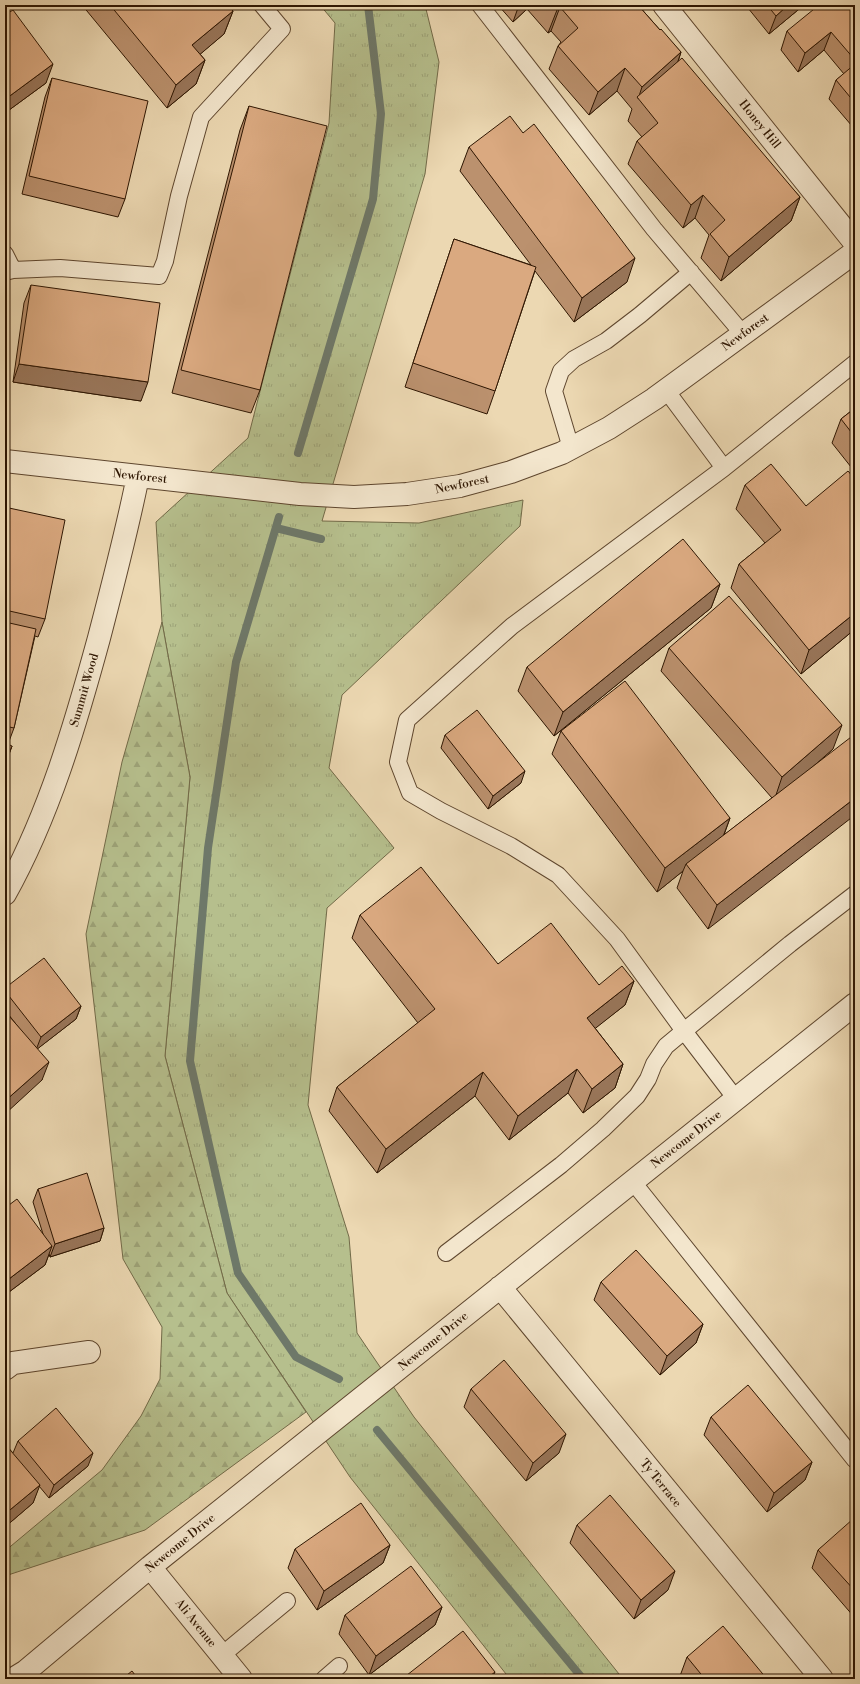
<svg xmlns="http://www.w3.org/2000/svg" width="860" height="1684" viewBox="0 0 860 1684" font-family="'Libre Bodoni',serif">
<defs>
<pattern id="grass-tufts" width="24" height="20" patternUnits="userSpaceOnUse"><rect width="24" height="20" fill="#b6bf8d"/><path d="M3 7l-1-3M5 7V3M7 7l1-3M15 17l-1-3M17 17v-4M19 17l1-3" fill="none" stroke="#9da378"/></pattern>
<pattern id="forest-firs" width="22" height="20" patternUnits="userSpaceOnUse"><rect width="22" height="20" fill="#b6bf8d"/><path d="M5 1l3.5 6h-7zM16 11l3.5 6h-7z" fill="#9da378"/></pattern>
</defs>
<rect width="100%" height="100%" fill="#ecd8b2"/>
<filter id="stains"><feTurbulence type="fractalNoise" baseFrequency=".005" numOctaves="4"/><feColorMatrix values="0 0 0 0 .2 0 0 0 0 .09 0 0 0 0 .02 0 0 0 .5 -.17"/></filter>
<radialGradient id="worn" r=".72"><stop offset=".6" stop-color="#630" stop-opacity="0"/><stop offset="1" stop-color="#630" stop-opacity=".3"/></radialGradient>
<path fill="url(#grass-tufts)" stroke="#726a48" d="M320 5H425L439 62 425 174 322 521 419 523 523 500 520 526 342 695 329 768 394 848 327 908 308 1105 349 1237 357 1333 414 1417 623 1679H510L350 1477 227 1293 165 1056 190 777 162 622 156 522 248 438 329 123 335 23Z"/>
<path fill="url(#forest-firs)" stroke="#726a48" d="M162 622 190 777 165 1056 227 1293 306 1412 145 1530 5 1576V1551L102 1470 141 1416 160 1379 162 1327 123 1259 86 934 122 762Z"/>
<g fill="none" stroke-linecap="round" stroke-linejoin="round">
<path stroke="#6e7869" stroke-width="8" d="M298 453 373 199 381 114 368 5
M279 517 236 662 208 848 190 1061 238 1273 296 1357 339 1379
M276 528 321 539
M377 1430 583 1679"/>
<g stroke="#5e462e" stroke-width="18">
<path id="service" d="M480 5 654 229 743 334
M5 254 13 270
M5 272 13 270 60 268 159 276 165 261 179 196 201 117 282 29 262 5
M666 390 724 468 855 363
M571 448 554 391 561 371 574 359 606 341 640 315 691 272
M736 1099 684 1031 790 944 855 894
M633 1182 855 1460
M446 1253 561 1165 603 1129 637 1096 648 1079 654 1064 666 1046 684 1031 617 939 558 875 511 846 441 811 410 793 398 762 407 720 512 626 724 468
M222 1655 287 1601
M324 1679 339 1666"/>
</g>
<g stroke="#5e462e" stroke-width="24">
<path id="minor" d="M664 5 855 243
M5 461 300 494 354 497 407 494 460 486 511 472 562 453 609 428 654 399 855 252
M5 894C49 815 75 726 99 638 113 584 127 531 138 476
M500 1287 822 1679
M5 1369 13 1363 89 1352
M150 1567 241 1679
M13 1679 26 1671 150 1567 855 1004"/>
</g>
<use href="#service" stroke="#f3e6cd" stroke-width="16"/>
<use href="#minor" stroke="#f3e6cd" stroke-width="22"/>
</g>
<path fill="#bb916e" stroke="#2e1602" d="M82 5H228L233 11 224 34 200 54 205 60 196 84 167 108Z
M498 5H638L660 30 681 52 678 62 800 197 791 221 721 281 701 258 709 235 695 218 683 228 628 164 637 141 642 137 628 121 632 109 617 91 589 115 549 69 558 46 561 42 551 31 548 33 527 9 513 22Z
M749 5H804L769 34 748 8Z
M855 5V123L852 126 829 99 836 80 844 74 824 50 798 72 781 50 787 31Z
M5 15 46 83 5 113Z
M52 78 125 199 118 217 22 194 45 97Z
M249 106 260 390 251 413 172 393 240 130Z
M469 147 627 282 574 322 535 271 495 391 487 414 405 387 446 263 454 239 531 265 460 171Z
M31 285 141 401 13 382 24 303Z
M855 408V472L832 443 841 419Z
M855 479V629L801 674 731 588 739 564 765 543 736 509 745 485 806 506Z
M9 508 45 619 38 637 35 636 14 728 8 744 5 766V519Z
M720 584 711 608 554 736 518 691 527 667Z
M669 648 833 749 815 765 708 929 677 888 683 871 657 892 552 754 561 731 730 818 724 835 772 798 661 671Z
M445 735 521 783 488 809 441 748Z
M360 915 498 964 599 985 634 981 625 1005 595 1028 623 1064 615 1088 583 1113 568 1093 509 1140 475 1096 377 1173 329 1111 337 1087 418 1023 352 938Z
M5 988 81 1006 76 1019 37 1049 42 1080 19 1028 5 1010Z
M38 1189 104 1228 100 1241 50 1257 49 1254 45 1265 5 1295V1208L43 1234 33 1202Z
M601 1282 703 1324 696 1343 660 1375 594 1300Z
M471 1389 559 1453 526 1481 464 1407Z
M711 1417 812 1462 805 1480 767 1512 704 1435Z
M18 1441 88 1466 49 1498 39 1486 33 1503 5 1527V1444L13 1453Z
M855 1521V1618L812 1568 818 1550Z
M577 1525 668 1590 634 1619 570 1543Z
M390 1545 383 1563 317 1610 288 1568 295 1549Z
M442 1607 435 1625 369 1675 339 1634 345 1615Z
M687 1657 767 1679H682L680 1676Z"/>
<path fill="#99765a" stroke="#2e1602" d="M519 5H528L527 9 513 22Z
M788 5H804L769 34 776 16Z
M560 7 551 31 548 33 557 10Z
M233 11 224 34 184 68 192 45Z
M831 32 824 50 798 72 805 53Z
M681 52 673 76 638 99 642 87Z
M205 60 196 84 167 108 176 85Z
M53 64 46 83 5 113V104L7 98Z
M625 68 617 91 589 115 598 92Z
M855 117V123L852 126Z
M703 195 695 218 683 228 691 205Z
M800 197 791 221 721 281 729 257Z
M635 258 627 282 574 322 582 298Z
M19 364 148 382 141 401 13 382Z
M720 584 711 608 554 736 563 712Z
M855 613V629L801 674 809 650Z
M842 725 833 749 774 801 782 777Z
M12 746 5 766V763Z
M525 771 521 783 488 809 493 796Z
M855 798V815L708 929 717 905Z
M730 818 721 842 686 864 683 871 657 892 665 868Z
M634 981 625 1005 578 1042 587 1018Z
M81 1006 76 1019 36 1050 41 1037Z
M49 1062 42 1080 5 1114V1101Z
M623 1064 615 1088 583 1113 592 1089Z
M577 1069 568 1093 509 1140 518 1116Z
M483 1072 475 1096 377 1173 386 1149Z
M104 1228 100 1241 50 1257 55 1244Z
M52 1246 45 1265 5 1295V1282Z
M703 1324 696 1343 660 1375 667 1356Z
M566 1434 559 1453 526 1481 533 1463Z
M93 1453 88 1466 49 1498 54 1485Z
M812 1462 805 1480 767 1512 774 1493Z
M40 1485 33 1503 5 1527V1514Z
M390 1545 383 1563 317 1610 324 1591Z
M675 1571 668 1590 634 1619 641 1600Z
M442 1607 435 1625 369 1675 376 1656Z
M495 1672 492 1679H486Z"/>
<path fill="#daa980" stroke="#2e1602" d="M110 5H228L233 11 192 45 205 60 176 85Z
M553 5H638L660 30 661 29 681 52 642 87 625 68 598 92 558 46 578 28 560 7 557 10Z
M767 5H788L776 16Z
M819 5H855V60L831 32 805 53 787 31Z
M13 10 53 64 7 98 5 95V15Z
M682 58 800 197 729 257 710 234 725 220 703 195 691 205 637 141 658 123 637 97Z
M855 64V103L836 80Z
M52 78 148 101 125 199 29 176Z
M249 106 327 126 260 390 181 370Z
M510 116 523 133 534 124 635 258 582 298 469 147Z
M454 239 536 267 495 391 413 363Z
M31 285 160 303 148 382 19 364Z
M855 408V437L841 419Z
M771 464 806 506 848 471 855 479V613L809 650 739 564 781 530 745 485Z
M9 508 65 520 45 619 5 610V528Z
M683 539 720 584 563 712 527 667Z
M729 596 842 725 782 777 669 648Z
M5 622 36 629 14 728 5 726Z
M625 681 730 818 665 868 561 731Z
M477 710 525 771 493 796 445 735Z
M855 734V798L717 905 686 864Z
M5 743 12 746 5 763Z
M421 867 498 964 551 923 599 985 622 966 634 981 587 1018 623 1064 592 1089 577 1069 518 1116 483 1072 386 1149 337 1087 435 1009 360 915Z
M44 958 81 1006 41 1037 5 991V988Z
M9 1016 49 1062 5 1101V1019Z
M87 1173 104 1228 55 1244 38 1189Z
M17 1199 52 1246 5 1282V1208Z
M636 1250 703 1324 667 1356 601 1282Z
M504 1360 566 1434 533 1463 471 1389Z
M748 1385 812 1462 774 1493 711 1417Z
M56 1408 93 1453 54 1485 18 1441Z
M5 1444 40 1485 5 1514Z
M610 1495 675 1571 641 1600 577 1525Z
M361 1503 390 1545 324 1591 295 1549Z
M853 1519 855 1521V1591L818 1550Z
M411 1566 442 1607 376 1656 345 1615Z
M723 1626 767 1679H705L687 1657Z
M463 1631 495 1672 486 1679H402Z
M132 1671 138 1679H122Z"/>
<g text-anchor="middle" stroke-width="3.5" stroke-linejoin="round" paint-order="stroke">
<g font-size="12" fill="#2e1602" stroke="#f3e6cd">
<text transform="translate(760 124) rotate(51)" y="4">Honey Hill</text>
<text transform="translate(745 332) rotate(-36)" y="4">Newforest</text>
<text transform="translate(140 476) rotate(6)" y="4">Newforest</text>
<text transform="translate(462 484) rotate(-12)" y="4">Newforest</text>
<text transform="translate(84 690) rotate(-74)" y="4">Summit Wood</text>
<text transform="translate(686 1139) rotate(-38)" y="4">Newcome Drive</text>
<text transform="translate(433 1341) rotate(-39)" y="4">Newcome Drive</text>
<text transform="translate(661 1483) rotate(51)" y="4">Ty Terrace</text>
<text transform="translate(180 1543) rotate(-39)" y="4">Newcome Drive</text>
<text transform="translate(196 1623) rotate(51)" y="4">Ali Avenue</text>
</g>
</g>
<rect width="860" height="1684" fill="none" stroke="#ecd8b2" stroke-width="20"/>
<rect x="6" y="6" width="848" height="1672" fill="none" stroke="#2e1602" stroke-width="2"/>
<rect x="10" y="10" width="840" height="1664" fill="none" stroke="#2e1602"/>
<rect width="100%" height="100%" filter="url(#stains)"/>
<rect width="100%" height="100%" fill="url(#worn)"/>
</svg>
